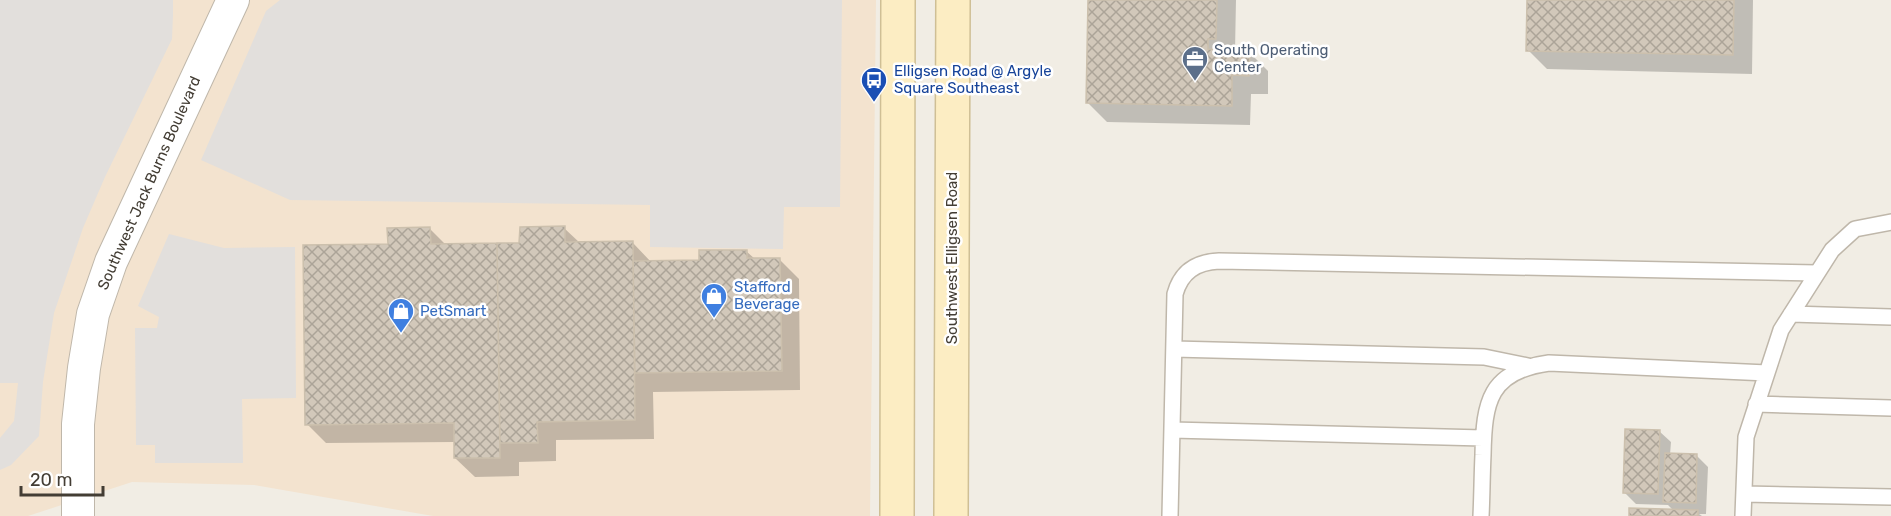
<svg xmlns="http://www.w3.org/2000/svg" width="1891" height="516" viewBox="0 0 1891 516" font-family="Rubik,sans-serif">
<defs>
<pattern id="building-cross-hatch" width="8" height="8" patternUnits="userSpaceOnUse" patternTransform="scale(1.5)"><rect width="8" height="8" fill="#d2c8ba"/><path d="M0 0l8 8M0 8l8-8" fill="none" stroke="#aca498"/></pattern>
</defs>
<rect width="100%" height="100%" fill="#f1ede4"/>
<path fill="#f3e3cf" d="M0 0H876L870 516H433L254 485 132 482 28 516H0Z"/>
<path fill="#e2dfdc" d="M0 0H173V15L172 39 105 177 83 228 54 313 43 382 39 436 11 465 0 470V438L14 421 18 383H0Z
M280 0H842L840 207H784L783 249 650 247V205L290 200 201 160 266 11Z
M169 234 224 248 295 247 296 398 242 399 243 463H155V445H136L135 328H157L159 317 138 306Z"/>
<path fill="#0003" d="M1090 0H1236L1235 51 1249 52 1268 71V94H1251L1250 125 1107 122 1088 103Z
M1529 0H1753L1752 74 1547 69 1528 50Z
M564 228 580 243H633L652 263 701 262 746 251 755 259H779L799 279 800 390 653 392 654 439 556 440V461L519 462V476L475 477 455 458V442L326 443 307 424 389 245 430 229 446 245 521 244Z
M1659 431 1671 442 1670 455H1696L1708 467 1706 514H1699L1702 516H1630L1674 511 1668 505 1636 504 1625 493Z"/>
<path fill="url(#building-cross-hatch)" stroke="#ccc0ad" stroke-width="1.5" d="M1088 0H1217L1216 39H1208V49L1250 50 1249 76 1232 75V106L1086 103Z
M1527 0H1734L1733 55 1526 51Z
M565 226V242L633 241 635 420 537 422 538 443H500L497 243H519L520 227Z
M430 227 431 244 497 243 500 458H454V423L305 425 303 245 388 244 387 228Z
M699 250H747V258H780L782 371 635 373 633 261 699 260Z
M1625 429 1660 430 1658 494 1623 493Z
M1665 453 1697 454 1696 503 1663 502Z
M1629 508 1698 510V516H1629Z"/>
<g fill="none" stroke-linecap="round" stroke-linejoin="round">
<g stroke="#bfb7aa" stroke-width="18">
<path id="lane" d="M1791 314 1891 317
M1174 349 1484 357 1528 366
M1756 404 1891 408
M1172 430 1483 438
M1744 494 1891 497
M1170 516 1175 294C1181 272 1196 262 1219 261L1817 273
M1481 516C1482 496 1482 476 1483 455 1484 402 1489 371 1549 363L1767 373
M1743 516 1746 437 1781 330 1832 250 1855 229 1891 222"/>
</g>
<g stroke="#bfb7aa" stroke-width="34">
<path id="street" d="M78 516V424L84 368 93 314 111 262 233 0"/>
</g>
<g stroke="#cfbf95" stroke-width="36">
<path id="secondary" d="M897 516 898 0
M951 516 953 0"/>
</g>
<use href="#lane" stroke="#fff" stroke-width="15"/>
<use href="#street" stroke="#fff" stroke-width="32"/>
<use href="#secondary" stroke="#fcedc3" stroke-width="33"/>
</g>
<defs>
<g id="office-pin" transform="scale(1.35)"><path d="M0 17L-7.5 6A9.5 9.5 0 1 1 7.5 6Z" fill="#5c6f8a" stroke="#fff"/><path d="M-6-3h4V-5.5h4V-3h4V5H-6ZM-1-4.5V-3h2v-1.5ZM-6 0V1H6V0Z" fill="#fff"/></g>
<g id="bus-pin" transform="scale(1.35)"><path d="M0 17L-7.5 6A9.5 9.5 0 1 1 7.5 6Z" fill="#1a4fb4" stroke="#fff"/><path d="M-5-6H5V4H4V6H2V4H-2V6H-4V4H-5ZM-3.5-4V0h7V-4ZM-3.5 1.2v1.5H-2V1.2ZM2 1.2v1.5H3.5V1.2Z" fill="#fff"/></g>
<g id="shop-pin" transform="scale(1.35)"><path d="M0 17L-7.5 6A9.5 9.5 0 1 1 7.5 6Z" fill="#3f7fe0" stroke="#fff"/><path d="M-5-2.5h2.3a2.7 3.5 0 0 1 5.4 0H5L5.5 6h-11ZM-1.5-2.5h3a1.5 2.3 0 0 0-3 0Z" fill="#fff"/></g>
</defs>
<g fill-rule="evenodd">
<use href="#office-pin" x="1195" y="59"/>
<use href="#bus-pin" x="874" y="80"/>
<use href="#shop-pin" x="714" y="296"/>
<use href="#shop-pin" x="401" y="311"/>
</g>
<g text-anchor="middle" stroke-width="5" stroke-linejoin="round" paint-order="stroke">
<g font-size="15" fill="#4e5e75" stroke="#fff" text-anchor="start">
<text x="1214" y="55">South Operating<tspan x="1214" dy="17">Center</tspan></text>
</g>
<g font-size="15" fill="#164399" stroke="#fff" text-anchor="start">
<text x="894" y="76">Elligsen Road @ Argyle<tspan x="894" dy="17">Square Southeast</tspan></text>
</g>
<g font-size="15" fill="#433d34" stroke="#fff">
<text transform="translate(149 183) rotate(-66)" y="5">Southwest Jack Burns Boulevard</text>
<text transform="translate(952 258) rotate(-90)" y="5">Southwest Elligsen Road</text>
</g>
<g font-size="15" fill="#366cbe" stroke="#fff" text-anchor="start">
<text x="734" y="292">Stafford<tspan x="734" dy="17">Beverage</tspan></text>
<text x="420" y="316">PetSmart</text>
</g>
</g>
<path d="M21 486v9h82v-9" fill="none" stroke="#433d34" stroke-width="3"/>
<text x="30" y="486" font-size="18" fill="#433d34" stroke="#ffffff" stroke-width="4.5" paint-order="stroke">20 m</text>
</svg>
